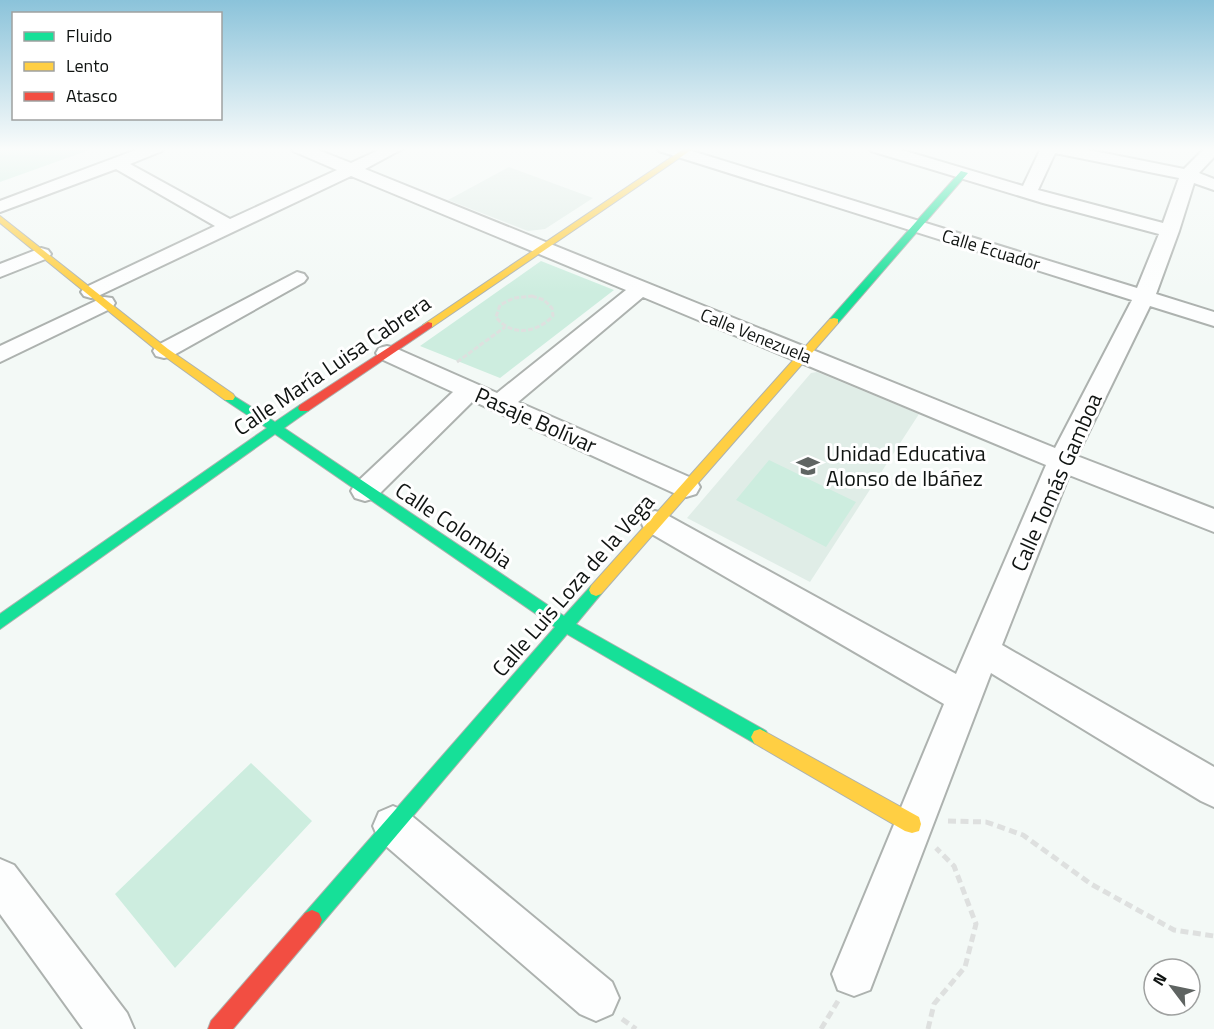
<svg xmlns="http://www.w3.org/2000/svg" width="1214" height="1029" viewBox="0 0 1214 1029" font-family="'Titillium Web',sans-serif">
<rect width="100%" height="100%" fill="#f3f9f6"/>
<path fill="#e0ede7" d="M509 167 593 198 545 229 528 231 448 200Z
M817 372 919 414 810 582 687 518 811 373Z"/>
<path fill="#cdeddf" d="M0 148H95L0 182Z
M541 261 614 290 500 378 420 346Z
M769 460 856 502 826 547 736 500Z
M251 763 312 821 175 968 115 894Z"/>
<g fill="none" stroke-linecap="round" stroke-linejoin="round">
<g stroke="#adb2af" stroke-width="4">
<path id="street" d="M141 148H164L162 151 130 164 230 219 337 170 293 151 291 148H313L351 163 383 148H404L365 169 1055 448 1132 300 659 151 657 148H682L1137 288 1159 234 1043 203 871 151 869 148H895L1023 186 1041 148H1079L1184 169 1205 148H1214V157L1199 173 1214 179V190L1194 183 1179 231 1156 294 1214 312V326L1150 306 1077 456 1214 509V532L1069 475 1002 645 1214 767V807L1201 801 991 673 870 990 854 996 838 990 832 974 944 704 645 530 641 522 645 514 655 511 665 514 956 674 1046 465 643 297 518 402 696 480 700 487 696 494 686 497 676 494 473 401 375 498 365 501 355 498 351 491 355 484 453 392 379 358 376 353 379 348 387 346 395 348 497 393 626 290 351 176 98 296 91 298 84 296 81 292 84 288 215 226 116 169 0 212V201ZM1055 153 1179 178 1163 223 1038 190Z
M41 248 48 250 51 254 48 258 0 277V264Z
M297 272 304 274 307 278 304 282 172 356 164 358 156 356 153 351 156 346Z
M104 297 112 298 115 303 112 308 0 362V346Z
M393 806 407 812 612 982 619 998 612 1014 596 1021 580 1014 379 840 373 826 379 812Z
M0 859 14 865 127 1013 134 1029H83L0 914Z"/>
</g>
<g stroke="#adb2af" stroke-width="2">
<path id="fast" d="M961 171 968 173 838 323H830V319Z
M229 393 275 422 300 405H308L310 408 308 411 284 428 564 616 591 586 596 584 601 586 603 590 601 594 576 624 766 731 769 737 766 743 760 745 754 743 567 634 319 927 312 930 305 927 302 920 305 913 555 627 275 434 0 629V614L267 428 225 400 223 397 225 394Z"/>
</g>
<g stroke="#adb2af" stroke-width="2">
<path id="slow" d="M685 148H694L432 327H424L423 325Z
M0 216 168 349 233 394 235 397 233 400H225L160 353 0 223Z
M834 318 838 319V323L601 594 596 596 591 594 589 590 591 586 830 319Z
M760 729 919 817 921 824 919 831 912 833 905 831 754 743 751 737 754 731Z"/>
</g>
<g stroke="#adb2af" stroke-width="2">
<path id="jam" d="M428 322 432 323V327L308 411H300L298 408 300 405Z
M312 910 319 913 322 920 319 927 233 1029H208L211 1021 305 913Z"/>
</g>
<path stroke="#dee0df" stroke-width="3" stroke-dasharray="5 2" stroke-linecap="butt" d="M532 296 544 300 552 308 553 316C537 333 511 337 496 317L500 305 514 298Z
M457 362 505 327"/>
<path stroke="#dee0df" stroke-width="5" stroke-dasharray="8 4.5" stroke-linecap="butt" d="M948 821 986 822 1023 835 1091 884 1174 930 1214 936
M622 1019 636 1029
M821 1029 838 1001
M928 1029 934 1004 965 967 976 924 954 866 936 848"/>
<use href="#street" fill="#fdfefe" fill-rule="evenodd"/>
<use href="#fast" fill="#16e098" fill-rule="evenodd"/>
<use href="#slow" fill="#ffcf43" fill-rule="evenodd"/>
<use href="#jam" fill="#f24e42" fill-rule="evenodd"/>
</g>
<linearGradient id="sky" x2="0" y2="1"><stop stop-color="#8bc3da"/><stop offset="0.51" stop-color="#fafcfb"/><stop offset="1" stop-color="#fafcfb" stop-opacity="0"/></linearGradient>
<rect width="1214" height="292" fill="url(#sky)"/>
<defs>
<g id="school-bare" transform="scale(1.8)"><path d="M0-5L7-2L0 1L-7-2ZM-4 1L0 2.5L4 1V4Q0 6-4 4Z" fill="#5f6462" stroke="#fff" stroke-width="2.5" paint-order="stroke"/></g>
</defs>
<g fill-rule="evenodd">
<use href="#school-bare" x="808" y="466"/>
</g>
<g text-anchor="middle" stroke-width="6" stroke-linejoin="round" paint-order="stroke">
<g font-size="18" fill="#101412" stroke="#fff">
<text transform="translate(991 250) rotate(17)" y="6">Calle Ecuador</text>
<text transform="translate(756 336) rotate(22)" y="6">Calle Venezuela</text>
</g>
<g font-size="22" fill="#101412" stroke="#fff">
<text transform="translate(332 365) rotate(-34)" y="8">Calle María Luisa Cabrera</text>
<text transform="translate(536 420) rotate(24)" y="8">Pasaje Bolívar</text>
<text transform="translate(1056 482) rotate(-66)" y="8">Calle Tomás Gamboa</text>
<text transform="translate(454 525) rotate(34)" y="8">Calle Colombia</text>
<text transform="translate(573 585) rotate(-49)" y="8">Calle Luis Loza de la Vega</text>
</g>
<g font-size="22" fill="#101412" stroke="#fff" text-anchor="start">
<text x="826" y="461">Unidad Educativa<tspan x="826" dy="25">Alonso de Ibáñez</tspan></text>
</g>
</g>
<rect x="12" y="12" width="210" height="108" fill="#ffffff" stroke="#9fa1a0" stroke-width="1.5"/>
<rect x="24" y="32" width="30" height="9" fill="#16e098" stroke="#9fa1a0" stroke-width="1.5"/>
<text x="66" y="42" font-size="18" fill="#101412">Fluido</text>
<rect x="24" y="62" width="30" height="9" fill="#ffcf43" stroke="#9fa1a0" stroke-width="1.5"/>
<text x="66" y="72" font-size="18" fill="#101412">Lento</text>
<rect x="24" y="92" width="30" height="9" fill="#f24e42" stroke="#9fa1a0" stroke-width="1.5"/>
<text x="66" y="102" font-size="18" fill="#101412">Atasco</text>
<g transform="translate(1172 987) rotate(302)"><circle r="28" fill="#ffffff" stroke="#9fa1a0" stroke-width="1.5"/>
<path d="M0-4.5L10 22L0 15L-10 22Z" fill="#5f6462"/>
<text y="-9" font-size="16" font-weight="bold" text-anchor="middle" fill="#101412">N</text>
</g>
</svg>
